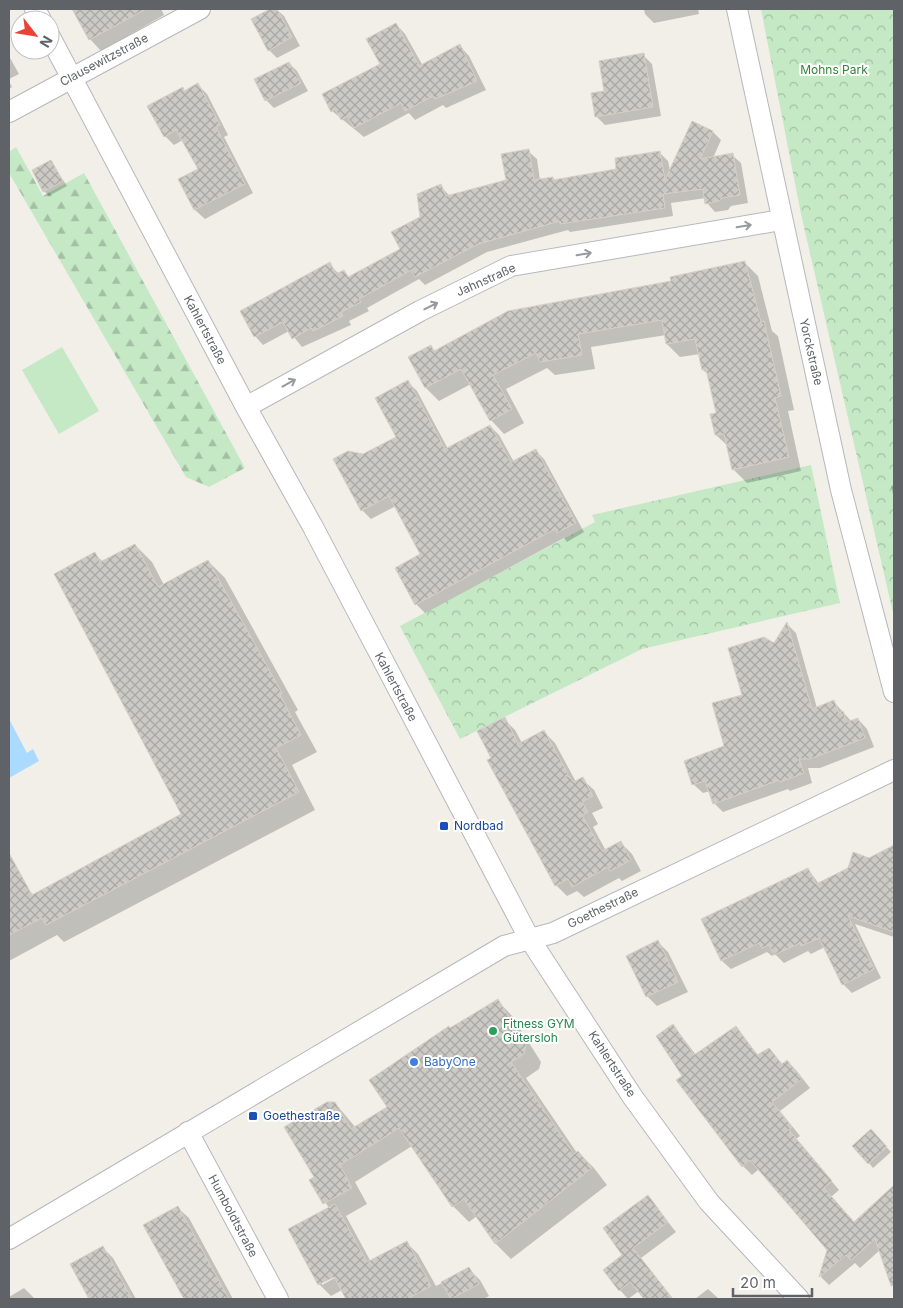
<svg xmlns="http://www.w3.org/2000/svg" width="903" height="1308" viewBox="0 0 903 1308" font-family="Inter,sans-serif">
<defs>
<pattern id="forest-firs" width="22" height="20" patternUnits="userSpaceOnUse" patternTransform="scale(1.25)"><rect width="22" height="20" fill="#c5e8c5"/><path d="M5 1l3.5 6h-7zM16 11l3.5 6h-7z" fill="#a3c0a4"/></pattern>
<pattern id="park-crowns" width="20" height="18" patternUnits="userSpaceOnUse" patternTransform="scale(1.25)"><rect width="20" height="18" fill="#c5e8c5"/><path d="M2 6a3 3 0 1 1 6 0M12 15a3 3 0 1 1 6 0" fill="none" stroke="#a3c0a4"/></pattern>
<pattern id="building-cross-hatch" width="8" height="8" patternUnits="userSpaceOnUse" patternTransform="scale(1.25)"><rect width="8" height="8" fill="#cccac5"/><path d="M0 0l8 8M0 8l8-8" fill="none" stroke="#a9a8a4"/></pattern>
</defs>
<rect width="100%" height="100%" fill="#f1efe8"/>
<path fill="#c5e8c5" d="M62 347 99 411 59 434 22 370Z"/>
<path fill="url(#forest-firs)" d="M16 147 43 196 84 173 245 468 209 487 186 477 9 173V152Z"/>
<path fill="url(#park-crowns)" d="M761 9H894V617L801 214Z
M811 465 840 603 642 649 460 739 400 626 595 522 592 515Z"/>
<path fill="#aadaff" d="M9 719 27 753 33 749 39 761 9 778Z"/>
<path fill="#0003" fill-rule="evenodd" d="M74 9H161L164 15 101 51 90 39Z
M273 9H276L284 16 300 46 277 58 269 50 253 19Z
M644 9H698L699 14 654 23 645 14Z
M396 24 405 34 423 66 460 46 469 56 486 90 446 108 443 105 415 120 409 113 364 137 332 111 381 64Z
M643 55 652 64 661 116 605 125 596 116 605 92Z
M9 56 19 74 9 79Z
M289 63 297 71 308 91 274 108 266 100Z
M9 81 12 87 9 89Z
M198 85 207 94 228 135 224 137 253 193 205 219 195 210 179 180 199 169 183 140 174 145 165 136 182 89 185 92Z
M693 123 713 132 721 140 713 158 732 155 741 163 748 203 731 206 728 210 715 212 707 203 706 198 671 203 673 216 570 232 568 230 487 252 425 285 419 279 367 308 369 311 349 321 351 325 302 347 289 331 263 345 255 336 329 264 339 274 343 271 350 278 402 249 440 186 450 196 507 181 528 151 537 159 540 180 553 178 555 181 618 170 659 152 668 161 670 171Z
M51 162 67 186 49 196 44 191Z
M744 262 758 276 772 331 778 336 794 410 788 411 801 471 747 483 734 470 729 447 716 435 717 414 709 375 703 370 700 354 680 357 667 344 666 335 591 347 595 369 555 375 547 368 506 389 524 423 504 434 491 420 471 384 439 401 426 388 430 346 435 351Z
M408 382 417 391 448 449 490 426 499 435 514 462 535 450 544 459 584 532 567 542 564 538 425 613 416 604 422 554 396 506 371 519 362 510 363 456 397 438Z
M894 485V499L891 486Z
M135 545 152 562 164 585 208 561 225 578 298 710 295 712 317 752 292 765 315 810 64 942 57 935 9 961V897L26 888 34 895 183 815 95 554 103 562Z
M787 624 796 633 817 708 834 702 852 722 858 719 867 729 874 747 820 768H808L812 783 790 791 788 789 723 812 714 803 710 791 703 793 693 784 726 747 743 696Z
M504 719 515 730 522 743 544 732 555 743 576 782 582 779 594 790 603 808 592 813 598 824 593 827 606 851 621 843 632 854 641 871 622 881 619 878 584 897 577 891 567 896 556 885 493 759Z
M894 847V937L855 924 881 978 852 993 843 984 825 947 811 954 808 951 784 963 775 954 772 956 767 952 731 969 722 961 702 919 808 869 819 884Z
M658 942 668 952 688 992 657 1006 647 996Z
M498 1001 513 1017 541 1062 539 1069 526 1078 577 1153 578 1152 594 1168 607 1185 511 1259 495 1243 477 1216 469 1222 453 1206 412 1146 355 1182 367 1204 346 1216 371 1262 406 1242 418 1254 436 1286 469 1269 480 1280 489 1296 484 1299H347L342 1290 331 1296 319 1284 290 1230 329 1208 311 1180 316 1178 335 1103 356 1128 389 1107 451 1029ZM339 1273 340 1275 322 1285V1282Z
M673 1025 696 1055 736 1028 759 1056 783 1065 787 1061 796 1070 810 1088 780 1111 800 1136 796 1139 839 1190 831 1197 855 1223 894 1187V1251L888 1257 880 1250 860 1268 855 1263 829 1285 821 1277 828 1249 759 1169 752 1175 743 1166 678 1080 684 1076Z
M876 1136 891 1152 873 1168 869 1163Z
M648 1197 676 1232 641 1258 673 1299H646L639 1291 628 1299 620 1290 624 1256Z
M178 1208 189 1218 233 1299H185L145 1226Z
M103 1248 113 1258 136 1299H90L71 1265Z
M24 1288 35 1299H9V1297Z
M708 1289 719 1299H695Z"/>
<path fill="url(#building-cross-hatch)" stroke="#d6d1c6" d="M72 9H146L89 40Z
M270 9H277L292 37 268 51 251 19Z
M396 23 419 66 460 44 477 81 435 99 433 96 405 111 401 103 354 128 347 116 341 120 335 109 331 112 322 94 380 64 366 39Z
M644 53 653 107 595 117 591 93 604 91 599 61Z
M289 62 301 83 265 101 254 79Z
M198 83 220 125 216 127 245 184 194 210 178 179 198 169 176 130 164 137 147 106 183 87 184 91Z
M692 121 713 131 700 159 733 153 740 195 722 198 719 201 705 204 703 189 663 194 665 208 560 224V221L478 244 415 277 411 270 359 299 361 302 341 312 343 316 313 331 311 328 292 339 283 322 254 337 240 311 330 262 336 274 344 270 348 277 400 249 391 232 420 217 417 194 441 184 446 196 506 180 501 154 529 149 534 180 553 177V180L616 169 615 158 660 151 665 180Z
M51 160 63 181 43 192 32 170Z
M745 261 761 322 764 321 781 396 775 398 789 457 732 470 724 434 715 435 710 414 716 413 706 369 702 370 695 339 666 344 662 320 578 334 582 355 540 362 536 353 493 375 512 409 490 421 461 369 425 388 408 357 431 345 434 351 508 311 671 281 670 277Z
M408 380 445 449 490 425 511 462 536 449 576 523 557 533 555 529 415 605 395 568 420 554 389 496 361 511 333 459 348 451 363 454 396 437 375 398Z
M135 544 158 587 208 560 282 693 280 695 301 735 276 748 299 792 46 925 42 918 9 935V853L32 895 181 814 54 574 95 552 100 562Z
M787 622 812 709 834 700 839 713 843 711 847 722 858 718 865 738 810 759H799L804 773 780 782 779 780 713 804 705 781 692 785 684 761 724 746 712 703 742 695 728 648 764 637 774 643Z
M505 717 518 744 544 730 568 774 565 776H569L573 782 583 777 593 796 582 802 588 812 582 815 602 851 621 841 631 860 610 871 608 867 572 887 568 879 555 886 487 760 491 758 477 731Z
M894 845V932L848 916 874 969 842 985 819 938 801 946 800 943 774 955 769 945 762 948 759 943 721 961 701 919 808 868 816 884 848 868 853 852 869 858Z
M658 940 678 982 646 997 626 956Z
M498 999 526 1045 524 1054 511 1062 574 1154 578 1151 592 1168 495 1244 464 1199 452 1207 399 1128 340 1165 352 1188 323 1204 309 1180 314 1177 284 1127 327 1102H335L351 1129 387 1107 369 1080 449 1026 450 1028Z
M673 1024 694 1055 736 1026 757 1055 769 1048 782 1064 787 1060 802 1079 772 1102 792 1127 789 1130 832 1181 824 1188 854 1222 894 1185V1285L891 1286 875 1239 851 1260 846 1255 819 1277 827 1250 750 1160 742 1167 676 1080 682 1076 656 1036Z
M871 1129 887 1147 868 1164 852 1146Z
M648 1195 668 1222 633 1248 673 1299H644L630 1282 619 1291 603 1270 622 1255 603 1228Z
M335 1204 367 1262 407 1241 431 1286 407 1299H346L334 1277 318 1285 288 1229Z
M178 1206 229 1299H184L143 1225Z
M103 1246 132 1299H89L70 1264Z
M469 1267 479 1284 451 1299 441 1282Z"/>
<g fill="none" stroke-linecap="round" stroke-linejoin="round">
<g stroke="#b5b8bc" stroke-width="22">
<path id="minor" d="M35 9 41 20
M737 9 841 490 894 692
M50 37 246 407 313 527 529 938 632 1096 709 1202 799 1299
M9 112 200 9
M246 407 420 311 511 266 781 220
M188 1132 278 1299
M9 1239 504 946 553 933 894 770"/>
</g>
<use href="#minor" stroke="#fff" stroke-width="20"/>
</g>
<defs><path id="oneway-shaft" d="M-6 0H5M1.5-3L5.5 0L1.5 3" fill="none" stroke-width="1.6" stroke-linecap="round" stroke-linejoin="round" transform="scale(1.25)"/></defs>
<g stroke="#979a9d">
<use href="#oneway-shaft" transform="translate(744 226) rotate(-10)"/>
<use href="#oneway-shaft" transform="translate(584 254) rotate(-10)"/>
<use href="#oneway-shaft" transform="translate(431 306) rotate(-26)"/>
<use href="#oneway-shaft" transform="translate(289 383) rotate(-29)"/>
</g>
<g fill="#1a4fb4" stroke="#fff" stroke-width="2">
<rect x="439" y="821" width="10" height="10" rx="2.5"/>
<rect x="248" y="1111" width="10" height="10" rx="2.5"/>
</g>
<circle fill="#2e9e5b" stroke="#fff" stroke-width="2" cx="493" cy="1031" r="5"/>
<circle fill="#3f7fe0" stroke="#fff" stroke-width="2" cx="414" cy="1062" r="5"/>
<g text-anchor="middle" stroke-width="4" stroke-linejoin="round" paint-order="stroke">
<g font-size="12" fill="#5f6368" stroke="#fff">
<text transform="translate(104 60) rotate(-28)" y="4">Clausewitzstraße</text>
<text transform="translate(486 280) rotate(-24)" y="4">Jahnstraße</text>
<text transform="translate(205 330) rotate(62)" y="4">Kahlertstraße</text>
<text transform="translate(811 352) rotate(77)" y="4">Yorckstraße</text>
<text transform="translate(396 687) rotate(62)" y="4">Kahlertstraße</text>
<text transform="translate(603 908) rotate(-26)" y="4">Goethestraße</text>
<text transform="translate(612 1064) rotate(57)" y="4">Kahlertstraße</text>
<text transform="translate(233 1216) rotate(62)" y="4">Humboldtstraße</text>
</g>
<g font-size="12" fill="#348238" stroke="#fff">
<text x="834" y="74">Mohns Park</text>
</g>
<g font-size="12" fill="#164399" stroke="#fff" text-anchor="start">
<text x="454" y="830">Nordbad</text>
<text x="263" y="1120">Goethestraße</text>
</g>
<g font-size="12" fill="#27864d" stroke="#fff" text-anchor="start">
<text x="503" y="1028">Fitness GYM<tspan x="503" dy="14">Gütersloh</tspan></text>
</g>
<g font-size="12" fill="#366cbe" stroke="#fff" text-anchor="start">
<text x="424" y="1066">BabyOne</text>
</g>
</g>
<rect width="903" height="1308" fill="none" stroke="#5f6368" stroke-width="20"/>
<g transform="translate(35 35) rotate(121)"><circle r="24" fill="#ffffff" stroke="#bfc1c3"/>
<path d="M0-4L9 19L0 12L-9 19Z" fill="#ea4335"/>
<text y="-8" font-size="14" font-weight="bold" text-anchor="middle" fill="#5f6368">N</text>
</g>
<path d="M733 1288v8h79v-8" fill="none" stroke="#5f6368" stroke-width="2.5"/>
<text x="740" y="1288" font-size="15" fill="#5f6368" stroke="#ffffff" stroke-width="4" paint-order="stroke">20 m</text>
</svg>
